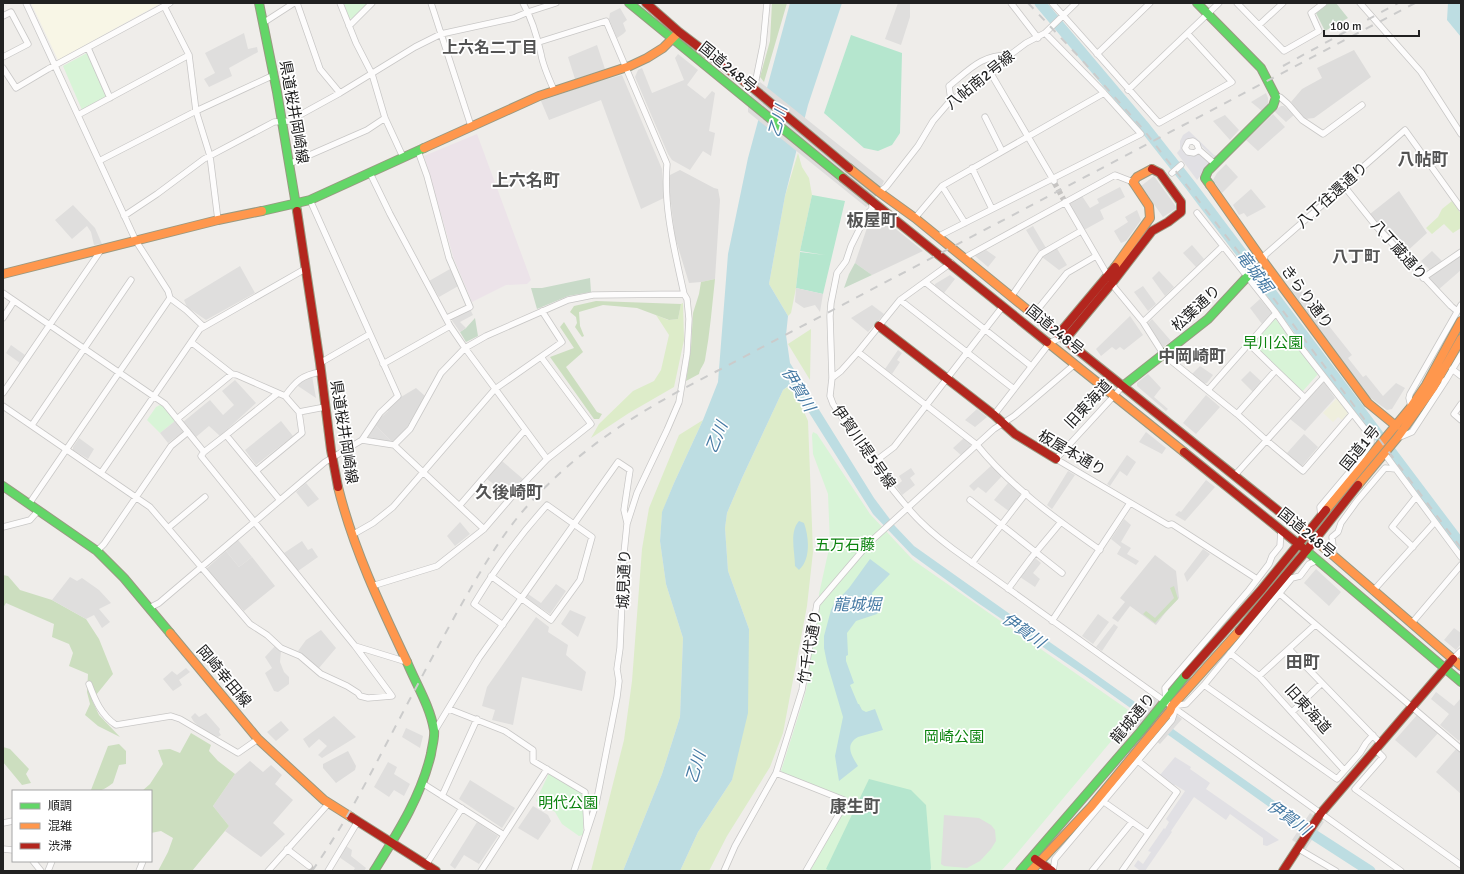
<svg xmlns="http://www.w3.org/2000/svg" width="1464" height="874" viewBox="0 0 1464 874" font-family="Signika,'Noto Sans JP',sans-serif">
<rect width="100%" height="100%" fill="#efedea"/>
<path fill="#ece3e9" d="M477 134 531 280 527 284 506 285 472 302 454 259 424 156Z"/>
<path fill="#f8f6e6" d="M31 3H161L58 60Z"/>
<path fill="#dddcdb" d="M1354 50 1371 77 1314 118 1305 119 1291 102 1302 89 1322 78 1317 68Z
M680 170 714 188 718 189 720 200 715 279 701 282 689 283 675 237 668 179 670 175Z
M1399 191 1427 233 1404 254 1370 214Z
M876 213 923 251 872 275 855 263 868 225Z
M416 388 425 396 404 432 392 442 374 424 388 411 387 410 401 397Z
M226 551 239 567 252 557 275 586 244 611 206 569Z
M1155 555 1176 571 1179 598 1165 613 1156 625 1130 606 1118 622 1112 618 1125 602 1120 598Z
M348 751 356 766 355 770 336 783 323 768V764Z
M250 761 263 772 271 765 282 775 275 784 293 800 273 823 285 834 261 857 225 831 229 826 213 806 235 774Z"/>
<path fill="#efefdd" d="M1337 398 1348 413 1342 420 1338 417 1333 422 1323 413Z"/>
<path fill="#ddecc9" d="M798 153 802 167 809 178 812 195 800 251 796 288 791 313 788 316 769 284 785 196Z
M1452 201 1461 214V228L1453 233 1444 224 1432 234 1426 228 1438 217 1442 209Z
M683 303 684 340 674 387 629 413 591 438 599 424 633 391 654 381 661 370 669 335 656 315 668 320 678 319 681 304Z
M811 329 810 380 788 344Z
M792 384 808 421 813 552 807 606 783 733 770 767 727 836 709 871H680L698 832 732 780 749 629 728 571 725 528 727 513 742 478 783 390Z
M703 420 674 483 662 513 660 541 666 584 683 638 680 717 662 774 623 871H591L624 740 632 681 642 549 649 508 679 435Z"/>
<path fill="#ccdebf" d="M772 3H787L764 82 760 77 770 41Z
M715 279C712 306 710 333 705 360 704 365 700 368 699 374L686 381 691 347 693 313 699 294 701 282Z
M596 301 681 304 678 319 669 320 637 308 603 305 579 312 580 326 584 336 582 337 575 327 577 323 576 317 570 312 574 306Z
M564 322 583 352 566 367 597 412 602 414 599 419H594L550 357 574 348 560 327Z
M3 575 8 576 20 590 52 600 86 619 99 639 113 674 92 700 99 715 120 737 98 726 85 715 90 704 87 692 88 674 69 666 73 653 69 644 52 637 54 624 6 603 3 608Z
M1174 586 1178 599 1155 623 1143 614 1146 611 1155 618 1174 598 1170 588Z
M191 733 211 745 209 751 218 761 235 774 213 806 229 826 192 871H158L168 852 173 838 161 831 151 833V791H142L150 784 163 764 158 750 170 749 180 753Z
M119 744 126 751V764L119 765 113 783C106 788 100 793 91 790L108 746Z
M3 747 10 749 29 769 26 774 31 783 22 785 3 762Z"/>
<path fill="#c8dac8" d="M1329 3H1336L1348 18 1325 31 1316 13Z
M855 263 872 275 844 288 849 274Z
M590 278 591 292 568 296 537 309 531 288H542Z
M475 318 478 336 466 342 460 332 466 328Z"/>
<path fill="#d8f4d7" d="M344 3H368L352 19 349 18Z
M87 53 106 94 105 97 82 110 63 66Z
M1274 317 1318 374 1302 392 1251 344Z
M160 405 163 406 175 421 160 433 147 420 156 407Z
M813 432 817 434 870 514 913 560 1134 714 1013 858 1001 871H810L847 805V798L789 777 781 771 804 698 808 681 809 655 819 605V594L830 544 828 494 813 454 812 435Z
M549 773 585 795 583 835 579 836 562 824 555 812 536 801Z"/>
<path fill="#b5e6ce" d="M851 35 902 53 900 133 892 145 878 151 864 148 824 113Z
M812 195 845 201 823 294 796 288 800 252 825 255 800 251Z
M869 779 911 790 926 805 931 868 930 871H830L826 869Z"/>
<path fill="#dfdedd" d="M898 3H910V17L901 45 885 39Z
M620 8 627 20 623 23 626 31 623 34 617 38 609 19 610 13Z
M244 33 248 49 257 47 258 52 229 68 232 76 209 87 204 79 215 73 205 53Z
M597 45 605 69 575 79 568 57Z
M678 54 698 70 687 85 705 99 712 91 715 93 709 131 715 133 711 156 703 151 690 170 672 160 668 154 635 77 638 70 642 68 652 93 684 80 675 58Z
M622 75 662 169 664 198 641 209 601 100 549 120 541 101 593 83Z
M1266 93 1268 98V105L1262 111 1251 102Z
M1281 106H1284L1294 115 1286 122 1274 111Z
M1273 114 1285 127 1258 151 1246 140Z
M1225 115 1239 130 1230 140 1213 121Z
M1226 164 1238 177 1222 193 1213 180 1217 173Z
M1154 176 1177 208 1163 217 1141 186Z
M1120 187 1125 197 1100 210 1104 219 1084 230 1069 204 1082 196 1090 208 1099 203 1097 199Z
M1251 189 1266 207 1247 217 1244 213 1239 215 1233 205Z
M73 205 95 228 102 244 94 245 91 232 87 226 72 239 55 220Z
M1137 210 1141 220 1126 241 1121 243 1114 231 1128 222 1125 217Z
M1033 226 1046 248 1040 253 1026 230Z
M1192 245 1204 259 1196 267 1183 253Z
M1056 247 1067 265 1059 270 1042 257Z
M986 250 996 257 988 267 974 255Z
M1432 251 1442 261 1431 271 1421 261Z
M1461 254V270L1438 290 1427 278Z
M240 266 255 293 206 320 187 307 184 300Z
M450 269 460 285 439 297 429 281Z
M1159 271 1174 287 1165 296 1152 278Z
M950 275 955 279 944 293 935 286V284Z
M1295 283 1352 355 1348 358 1363 377 1366 375 1383 396 1396 383 1405 388 1392 409 1387 410 1368 396 1290 288Z
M1143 286 1156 304 1148 311 1134 292Z
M796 288 823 294 820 312 815 305 804 308 795 302Z
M1260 299 1271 312V315L1262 324 1250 308Z
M872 305 884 314 868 332 851 318Z
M470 309 473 315 460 322 466 328 460 332 451 319Z
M1130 316 1143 335 1124 350 1120 347 1116 350 1112 347 1101 356 1096 349Z
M1152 319 1171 341 1163 347 1147 324Z
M11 345 25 355 20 363 6 353Z
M898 350 902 353 897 360 900 362 892 374 885 369Z
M1200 366 1213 375 1207 383 1203 384 1192 374Z
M1250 371 1262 382 1253 392 1241 380Z
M1148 374 1161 388 1154 397 1168 409 1166 411 1137 386V383Z
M312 376 316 398 295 384Z
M235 380 256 403 220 436 209 426 196 437 183 422 210 400 223 415 234 405 222 391Z
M1324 382 1335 398 1305 431 1290 419Z
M1206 395 1220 407 1196 434 1183 423Z
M977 409 987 417 975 427 965 420Z
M175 421 183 432 168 443 160 433Z
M281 421 293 436 256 465 245 450Z
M374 424 392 442 366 439Z
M1146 432 1166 448 1162 454 1139 442Z
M1304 434 1318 447 1302 466 1287 453Z
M79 438 94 449 88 459 73 450V447Z
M964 438 973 445 962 456 953 448Z
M1127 455 1136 462 1127 476 1120 471 1110 486 1107 484Z
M502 461 523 479 509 496 487 479Z
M992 465 1002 476 986 493 978 487 974 491 969 486Z
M911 468 915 474 910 478 915 485 902 495 896 486 902 481 899 476Z
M1068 471 1075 475 1052 509 1047 505Z
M1206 480 1215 487 1185 521 1175 515 1179 511 1181 512Z
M306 483 319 499 308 507 296 492Z
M1008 483 1022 495 1010 512 994 500Z
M1124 519 1131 525 1121 542 1131 548 1127 554 1139 561 1136 565 1117 554 1121 547 1111 539Z
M460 522 470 534 455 546 447 536Z
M238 540 252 557 239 567 226 551Z
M302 541 308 550 312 548 318 557 298 571 284 553Z
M1203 549 1210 554 1187 582 1184 574Z
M1035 558 1041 563 1033 573 1040 579 1035 587 1020 577Z
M1316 569 1341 592 1329 606 1304 583Z
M70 577 77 581 82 578 99 590 111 603 99 609 110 622 102 628 94 615 86 619 52 600Z
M556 584 566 591 550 614 525 598 528 594 541 603Z
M570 610 586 617 578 637 561 624Z
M1098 614 1109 622 1093 644 1082 636Z
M536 617 549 627 548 632 568 645 566 655 586 672 582 691 522 677 513 725 492 720 495 710 482 706 487 687Z
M1114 624 1118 627 1102 651 1096 647Z
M1454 628 1461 633V644L1456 650 1444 640Z
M321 630 336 648 319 668 298 651 306 640Z
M275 646 281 651 280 662 284 672 289 677V684L278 692 274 691 265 673 272 668 265 657Z
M186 668 190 672 179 680 182 685 173 691 163 679 172 671 177 675Z
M1436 692 1454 706 1461 698V738L1459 741 1440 725 1449 714 1431 699Z
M195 713 199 717 206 713 220 729 219 732 221 735 218 737 203 730 194 722 191 717Z
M1417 715 1438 733 1416 758 1395 740Z
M334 716 356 737 322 758 318 755 327 746 319 739 309 748 303 739Z
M281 721 289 730 276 741 267 732Z
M406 728 423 736 420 748 402 737Z
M1456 749 1461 753V794L1436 772Z
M388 762 397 767 394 774 410 784 404 796 394 790 389 797 374 787Z
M470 780 515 808 502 828 459 799Z
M533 806 548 815 551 821 538 840 518 828Z
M944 815 979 818 991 825 995 830 996 841 991 849 980 861 967 868 944 866 941 864Z
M477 822 498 836 479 864 464 855 455 869 450 865Z
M346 846 352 850 351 856 366 868 364 871H353L355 868 339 857Z"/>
<path fill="#e1e0e4" d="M1189 131 1214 155 1217 156 1215 159 1214 158 1194 139 1186 140 1183 148 1197 152 1210 163 1209 166 1197 180 1177 153 1180 149V141L1183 135Z
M1175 757 1191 767 1190 769 1210 783 1206 789 1279 840 1267 846 1263 845V838L1230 814 1226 820 1194 797 1171 831 1172 832 1145 871H1139V870L1134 866 1138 860 1143 864 1151 852 1148 851 1164 828 1165 829 1169 822 1166 819 1185 791 1175 785 1173 786 1160 775Z"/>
<path fill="#bddde2" d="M790 3H842L808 105 785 196 769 284 788 316 786 335 790 363 874 498 895 526 914 546 1021 622 1094 673 1293 814 1302 824 1301 827 1293 824 1087 677 978 603 912 555 873 514 791 384 783 390 742 478 727 513 725 528 728 571 749 629 748 713 732 780 698 832 680 871H623L662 774 680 717 683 638 666 584 660 541 662 512 674 483 703 420 718 382 728 254 748 158Z
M1448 3H1461V37L1447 20Z
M799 521 804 523C809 537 811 559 799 570L795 566C795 552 789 532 799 521Z
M870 559 890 574 872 593 873 598 882 607 877 614 856 621 847 633 848 655 846 656V661L854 683 850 685 858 704H859L862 710 866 712 875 709 883 730 858 737C844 745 852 756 858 766L839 781 835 756 843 717 827 663 824 648V636L831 610 834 604 849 588Z"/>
<path fill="#dedddc" d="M760 82 884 181 879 192 872 201 866 207 748 112V101L754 89Z
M1150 695 1182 719 1160 744 1128 722Z
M1310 813 1324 822 1306 849 1292 840Z"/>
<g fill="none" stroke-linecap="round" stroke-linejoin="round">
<path stroke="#bddde2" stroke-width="11" d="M1040 3 1143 125 1191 186 1461 545
M1290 818 1311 833 1370 871"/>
<path stroke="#c6c4c2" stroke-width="5.5" stroke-dasharray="5.5 3" stroke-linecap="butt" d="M1054 182 1065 202
M309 866 314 871"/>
<path stroke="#c6c4c2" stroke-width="8" stroke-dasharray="8 4" stroke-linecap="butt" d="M1247 277 1264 262"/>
<g stroke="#c8c7c6" stroke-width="7">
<path id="street" d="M26 3 136 241 168 291 170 298 186 310 203 326
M297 3 320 69 340 93
M340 3 356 43 372 74 385 118 403 157
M431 3 471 126
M523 3C532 19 537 36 541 54 543 66 549 79 554 90
M1011 3 1038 38
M1052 3 1159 123 1232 82 1188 34
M1237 3 1284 51 1319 31 1311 13 1324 3
M1360 3 1421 72 1461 134
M164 6 189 55 196 111 210 156 218 220
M3 16 11 12 28 44 3 57
M263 23 294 3
M1259 25 1283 3
M349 26 372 3
M539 42 606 21 667 164C663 207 675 252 684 294L687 299 689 319 687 354 679 402 667 430 637 493 627 524 624 553 620 648 617 669 619 681 617 697 596 804 574 871
M88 48 110 98
M1097 54 1150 3
M3 68 16 88 48 69 170 3
M990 72 1054 181
M754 89 763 45 767 3
M1128 90 1219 3
M1276 97H1280L1288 104 1302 120 1323 134 1362 105
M951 100 949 86C969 70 982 54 1010 55
M78 115 189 55
M985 117 1002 151
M1199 150 1194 153 1188 152 1185 148 1188 142 1193 141 1197 144 1199 150 1215 164
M418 151 427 176 449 258 470 307 447 318
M99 161 196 111 274 75
M289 164 367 130 385 118
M972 168 992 209
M370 173 390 214 450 326 465 348 547 459 591 424 541 357
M1172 173 1181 165
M942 186 965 223
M1344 186 1376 226 1451 306 1457 311
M879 192 886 187 918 146 933 121 951 100 968 90 1010 55 1026 43 1045 33 1076 3
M872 201V209L867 214 851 246 846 261 837 273 831 303 830 316 832 378 830 396 833 404C857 439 880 476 908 508 921 524 937 537 953 549L1401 871
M1065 202 1115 288 1143 322 1164 355 1237 414 1266 440 1303 471 1352 414
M1197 213 1276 313 1292 336 1371 437V443L1357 463 1320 507 1321 517
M124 216 157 194 204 159 274 122 289 121 340 93 415 47 441 34 514 18 528 12 556 3
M915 218 942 186 1104 93
M937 237 1141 134 1104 93 1045 33
M964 258 1115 175 1133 182
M1264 262 1265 255 1344 186 1364 166 1405 130 1461 208
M1423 278 1461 252
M925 282 1031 366
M3 293 165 404 204 452 201 456 355 646 392 696 368 698 360 696 358 693 347 686 321 674 300 656 281 648 267 635 250 624 150 507 3 406
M1011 297 1041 254 1081 231
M900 300 1014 389
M1034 314 1067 273 1096 256
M3 318 14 301
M1143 322 1223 246
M191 342 232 374
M1249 344 1304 397
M858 352 977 445C1011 487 1056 519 1100 550
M320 363 370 334
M383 364 450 326
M1452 369 1461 376
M832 378 841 371 858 352 900 300 951 263
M1444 381 1446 380 1461 355
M1123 386 1056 459 1168 525 1172 524 1257 579
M1208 390 1276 313
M3 393 101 250
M285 396C296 381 302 375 321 372
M1461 404 1454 414 1461 420
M1411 407 1409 398 1410 394 1461 305
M1237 414 1276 370
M994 415 1045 349 1050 343 1061 337
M177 419 232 374 237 375 278 393
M32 425 131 280
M1400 437 1412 432 1446 380
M362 440 394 445 484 529 437 566 372 586
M394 445 410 429 441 373 465 348 486 336 568 300 593 295 684 294
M204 452 226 435
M1384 453 1461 557
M873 463 894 447 1003 306
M256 471 302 433 299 412
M101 473 200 329 305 269
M1235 475 1324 377
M279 499 226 435 278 393 285 396 299 412 325 407
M970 500 1062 573
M29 504 170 298
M460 505 525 430
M3 527 30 520 38 511
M168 528 205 497
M484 529 520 487 547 459
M352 535 373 523 393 507 495 389 562 342 542 311
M1413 547 1392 527 1416 497
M97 551 104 544 171 446 188 432
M1334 555 1332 537 1338 532 1341 523 1357 501 1385 468 1396 469
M972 563 1026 493
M491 576 551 620 580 580 592 537 547 505C519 536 495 569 474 604L503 625
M1008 589 1031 558 1061 522
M1373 591 1435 522
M1280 594 1461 749
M149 608 159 603 325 462 362 440 380 413 398 396 310 200
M1052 621 1130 503
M1411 624 1461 565
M355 646 407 662
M1289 649 1381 744
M1230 653 1259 676 1344 770
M1453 659 1461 651
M1259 676 1315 625
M89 684C95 700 101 715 116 725L171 716 180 719 238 753 258 739
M1204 685 1337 779 1360 753 1366 743 1373 735
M1166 701 1165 688 1249 590 1269 564 1272 556 1280 546 1281 529
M449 709 505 731 533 750V761L585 792 587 828
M1292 712 1322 683
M434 732 479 658 618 462 630 470 624 510 627 523
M1375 749 1383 757 1355 789 1461 865
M776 773 844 800 846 802 806 871
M422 783 504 835
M442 796 477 719
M1101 803 1104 802 1148 833
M3 823 13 821
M1297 848 1336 871
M3 849 13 850
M287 849 309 866
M33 861 41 871
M426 865 462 808
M48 871 52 861
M139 871 143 861
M268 871 329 803
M328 871 358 821
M481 871 547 769
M724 871 735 846 776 773 802 690 817 604 869 543 994 429 1014 416 1075 364
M1053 871 1055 859 1172 720 1174 714 1172 706 1186 704 1204 685 1292 578 1300 576 1309 564 1318 560
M1092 871 1132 822
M1122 871 1177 792 1138 761"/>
</g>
<g stroke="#999981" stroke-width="10">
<path id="fast" d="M259 3 277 92 297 211
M629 3 843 178
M1197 3 1261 68 1276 97 1273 106 1208 171 1205 178 1210 185
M262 211 310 200 424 148
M1123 386 1208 319 1247 277
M3 486 97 551 124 578 170 633
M1302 547 1461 682
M374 871C397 834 421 797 431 754 432 746 435 738 434 730 430 706 416 684 407 662
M1020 871 1141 731 1186 675"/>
</g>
<g stroke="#999981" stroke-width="10">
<path id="slow" d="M424 148 539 96 630 66 647 58 663 48 676 35
M849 168 879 192 915 218 1029 311
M1210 185 1264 262 1368 403 1396 426
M1115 267 1150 218 1149 206 1133 182 1137 177 1152 169
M3 274 218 220 262 211
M1047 342 1184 452
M1358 485 1397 438 1433 388 1461 339
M338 487C353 548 380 605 407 662
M1326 510 1411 407 1426 385 1461 321
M1291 521 1335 557 1461 666
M170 633 258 739 324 800 351 817
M1031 871 1091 807 1170 711 1172 706 1239 631"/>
</g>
<g stroke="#999981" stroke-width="10">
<path id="jam" d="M646 3 679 32 754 89 849 168
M843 178 1047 342
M297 211 320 363 331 450 338 487
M1115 267 1063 329 1062 336H1068L1112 283 1152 231 1168 222 1181 212V202L1160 173 1152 169
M1029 311 1291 521
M879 326 994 415 1015 434 1056 459
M1184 452 1302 547
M1239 631 1306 551 1358 485
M1186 675 1262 589 1326 510
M351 817 436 871
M1035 859 1052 871
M1283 871 1321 813 1453 659"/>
</g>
<use href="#street" stroke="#fdfcfc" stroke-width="5.5"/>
<use href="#fast" stroke="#63d668" stroke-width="8"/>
<use href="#slow" stroke="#ff974d" stroke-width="8"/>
<use href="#jam" stroke="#b3261e" stroke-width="8"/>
<path stroke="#cbcbcb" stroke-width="2" stroke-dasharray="8 8" stroke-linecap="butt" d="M1028 3 1082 60 1143 129 1244 259 1461 548
M1283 66 1398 3
M312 871C338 834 359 796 380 756 405 708 430 661 456 614 476 579 496 543 522 512 569 458 619 424 681 390L1415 3"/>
</g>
<g text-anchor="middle" stroke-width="3.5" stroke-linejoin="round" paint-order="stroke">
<g font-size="15" fill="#212121" stroke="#fff">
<text transform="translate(728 67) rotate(39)" y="5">国道248号</text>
<text transform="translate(980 80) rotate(-39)" y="5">八帖南2号線</text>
<text transform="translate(294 112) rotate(80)" y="5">県道桜井岡崎線</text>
<text transform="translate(1332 195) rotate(-42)" y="5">八丁往還通り</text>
<text transform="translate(1399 250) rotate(48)" y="5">八丁蔵通り</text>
<text transform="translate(1307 297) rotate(53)" y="5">きらり通り</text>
<text transform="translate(1196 308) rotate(-43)" y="5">松葉通り</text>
<text transform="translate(1055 330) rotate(39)" y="5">国道248号</text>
<text transform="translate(1088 404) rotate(-47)" y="5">旧東海道</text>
<text transform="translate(344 432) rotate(81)" y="5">県道桜井岡崎線</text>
<text transform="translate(864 447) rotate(55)" y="5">伊賀川堤5号線</text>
<text transform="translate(1360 448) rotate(-51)" y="5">国道1号</text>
<text transform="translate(1072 453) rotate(30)" y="5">板屋本通り</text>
<text transform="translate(1307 533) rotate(39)" y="5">国道248号</text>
<text transform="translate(624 579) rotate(-88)" y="5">城見通り</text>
<text transform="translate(810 647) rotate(-80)" y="5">竹千代通り</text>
<text transform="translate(224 676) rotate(50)" y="5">岡崎幸田線</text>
<text transform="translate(1308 709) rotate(48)" y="5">旧東海道</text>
<text transform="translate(1133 718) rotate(-50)" y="5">龍城通り</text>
</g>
<g font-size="15" fill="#0b830e" stroke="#fff">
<text x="1273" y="348">早川公園</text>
<text x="845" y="550">五万石藤</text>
<text x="954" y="742">岡崎公園</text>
<text x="568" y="808">明代公園</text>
</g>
<g font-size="16" font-weight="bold" fill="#545454" stroke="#fff">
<text x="490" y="53">上六名二丁目</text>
<text x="1356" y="262">八丁町</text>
</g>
<g font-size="16" font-style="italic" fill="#4579a3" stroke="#fff">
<text transform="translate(777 121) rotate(-75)" y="6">乙川</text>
<text transform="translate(1255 271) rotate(53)" y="6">竜城堀</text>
<text transform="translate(799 389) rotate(59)" y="6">伊賀川</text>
<text transform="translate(716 437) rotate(-68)" y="6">乙川</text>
<text x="857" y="610">龍城堀</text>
<text transform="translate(1024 630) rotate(35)" y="6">伊賀川</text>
<text transform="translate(695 767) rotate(-73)" y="6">乙川</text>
<text transform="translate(1289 817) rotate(35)" y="6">伊賀川</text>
</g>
<g font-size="17" font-weight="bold" fill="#545454" stroke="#fff">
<text x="1423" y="165">八帖町</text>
<text x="526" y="186">上六名町</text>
<text x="872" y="226">板屋町</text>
<text x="1192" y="362">中岡崎町</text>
<text x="509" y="498">久後崎町</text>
<text x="1303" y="668">田町</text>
<text x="855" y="812">康生町</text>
</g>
</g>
<rect width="1464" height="874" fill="none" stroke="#212121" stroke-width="8"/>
<rect x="12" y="790" width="140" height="72" fill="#ffffff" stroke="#a6a6a6"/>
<rect x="20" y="803" width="20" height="6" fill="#63d668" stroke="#a6a6a6"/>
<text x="48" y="810" font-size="12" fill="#212121">順調</text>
<rect x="20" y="823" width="20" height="6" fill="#ff974d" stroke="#a6a6a6"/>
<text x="48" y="830" font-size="12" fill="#212121">混雑</text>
<rect x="20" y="843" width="20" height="6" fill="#b3261e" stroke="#a6a6a6"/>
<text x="48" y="850" font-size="12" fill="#212121">渋滞</text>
<path d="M1324 30v6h95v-6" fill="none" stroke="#212121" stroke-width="2"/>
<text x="1330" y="30" font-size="12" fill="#212121" stroke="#ffffff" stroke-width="3" paint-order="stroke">100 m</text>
</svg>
